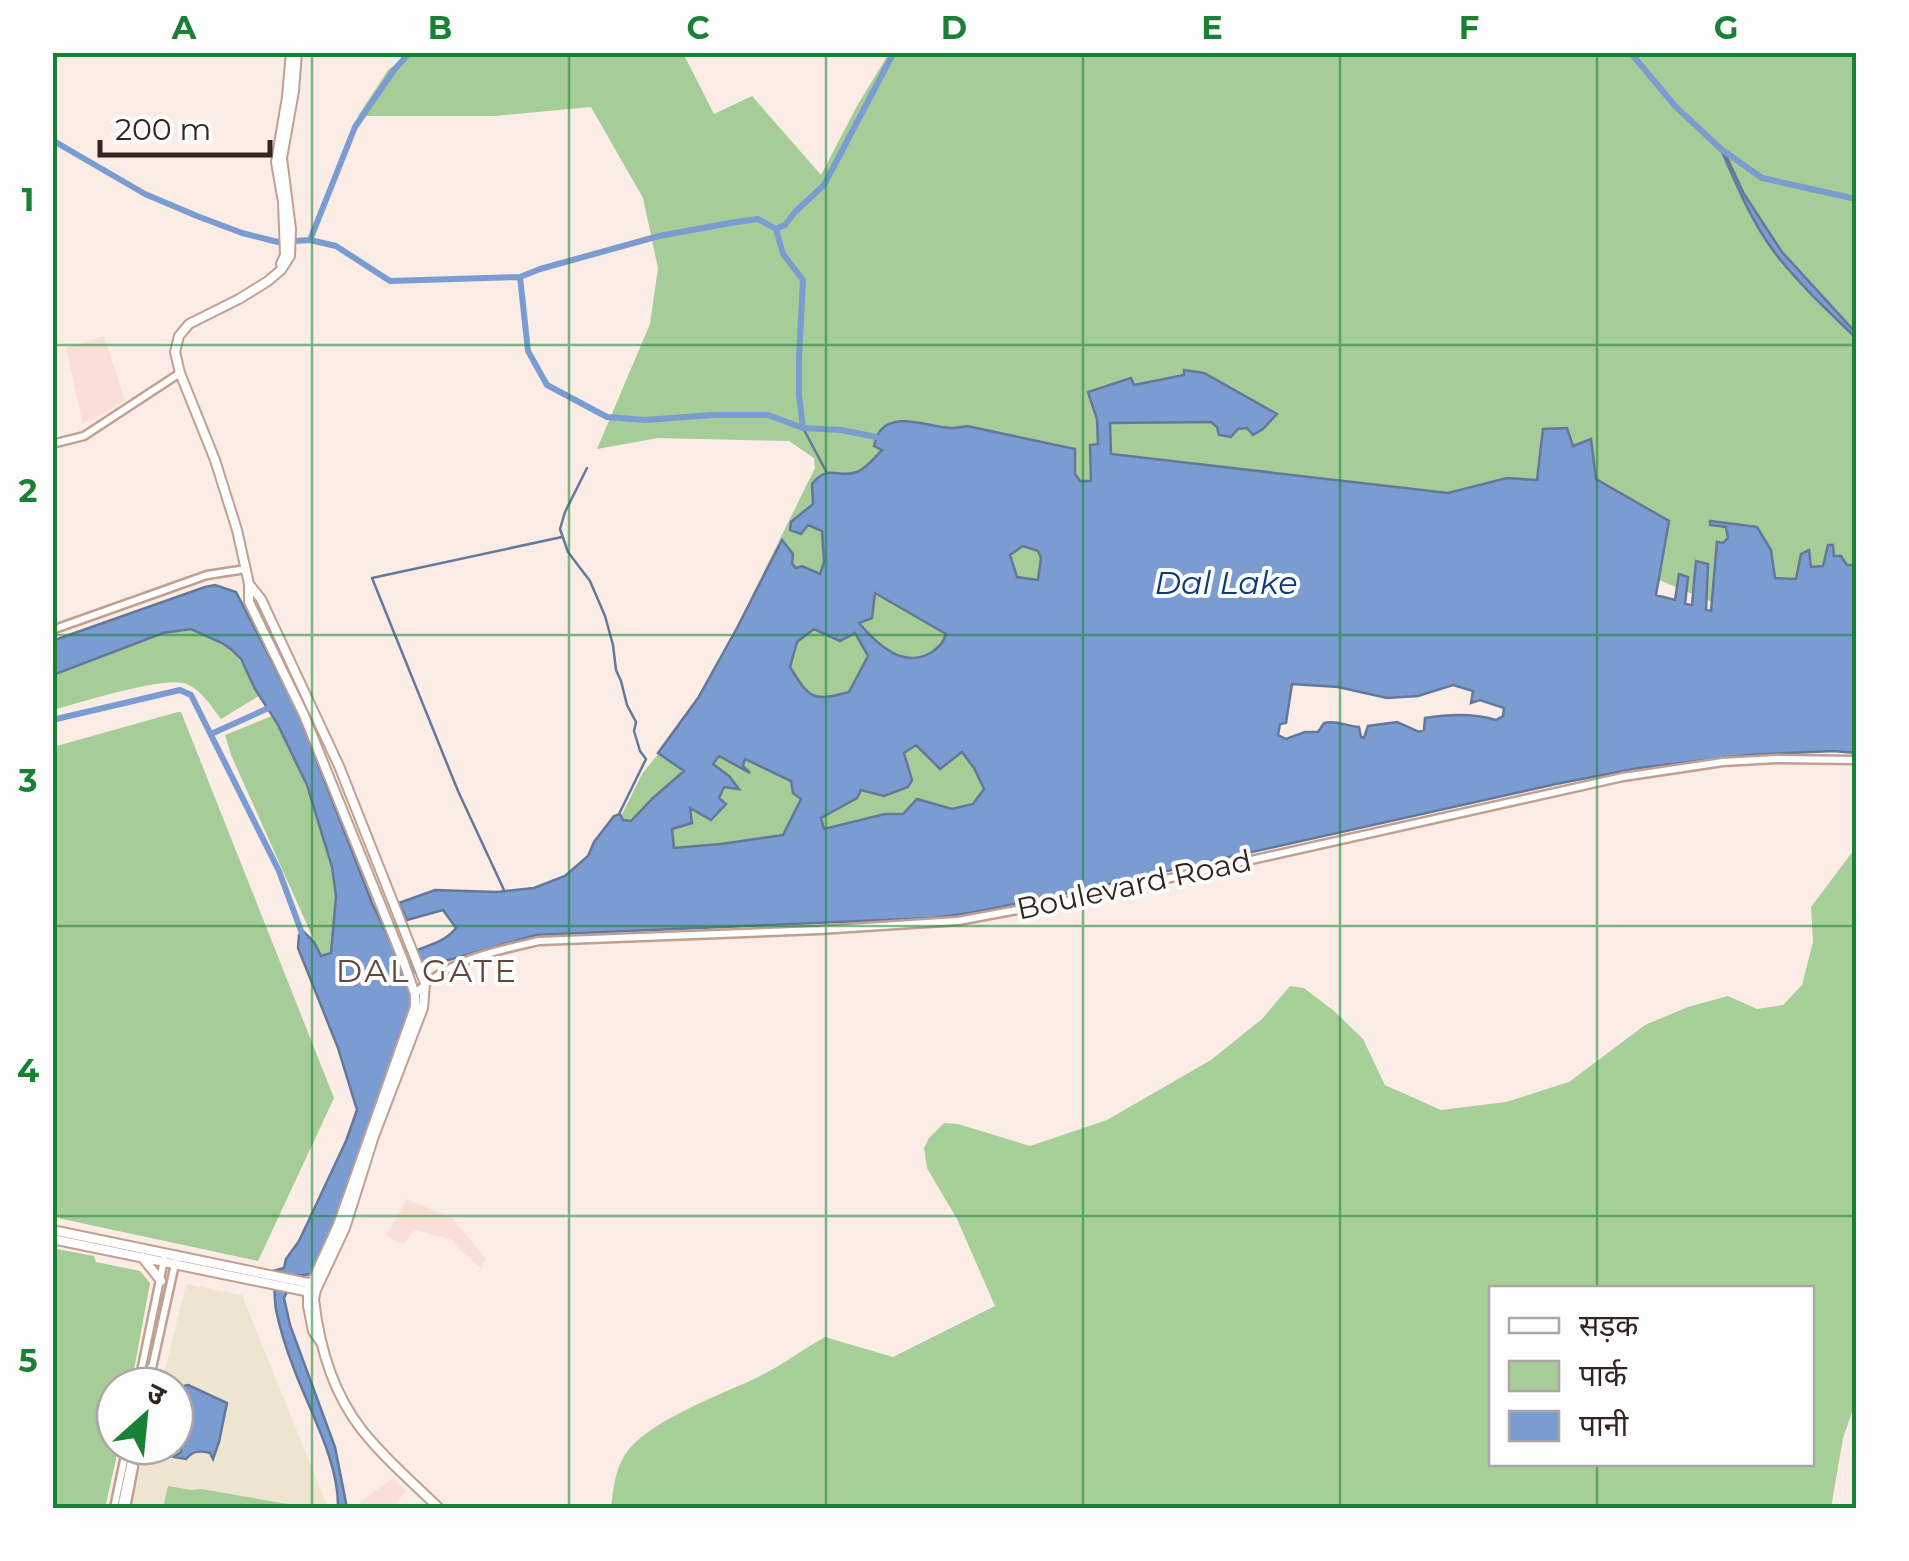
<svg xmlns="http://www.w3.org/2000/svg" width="1909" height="1561" viewBox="0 0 1909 1561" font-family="Montserrat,'Noto Sans Devanagari',sans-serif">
<rect width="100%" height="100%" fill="#fbece6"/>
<path fill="#eee5d0" d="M186 1284 242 1295 327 1505 325 1508H131L146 1446H175V1386H161Z"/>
<path fill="#f9dfd8" d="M104 336 125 401 83 424 66 348Z
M407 1199 453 1219 486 1259 480 1267 458 1248 453 1240 415 1230 403 1244 386 1236Z
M393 1478 406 1491 392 1508H360L361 1501Z"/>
<path fill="#a6cc97" d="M411 53H688L684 55 714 114 752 96 821 175 857 106 889 53H1856V592L1722 606 1508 518 1255 618 1228 760 580 899 642 774 698 705 815 468 814 458 789 441 658 438 597 449 650 324 658 268 643 198 591 107 495 116H358L388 70Z
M191 629C237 649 237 652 259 696L221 719C211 706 202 691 187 684 166 675 79 703 53 710V675L149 637Z
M178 712H181L334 1098 258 1261 53 1217V747Z
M272 716C298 755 335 852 336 899 336 917 331 935 332 953L321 956 231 755 225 735Z
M52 1248 94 1256 96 1262 140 1271 150 1283 131 1386H115V1446H119L105 1508H53Z
M168 1486 191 1490 201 1489 287 1504 289 1508H163Z"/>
<path fill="#a7cf98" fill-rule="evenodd" d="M1856 847V1401L1843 1438 1831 1508H611C613 1491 615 1471 624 1456 646 1421 721 1395 758 1377 781 1366 802 1350 825 1337L893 1357 995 1306 957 1219 927 1168 924 1148 929 1138 944 1123 958 1124 1030 1146 1107 1120 1211 1060 1262 1019 1290 986 1304 988 1334 1011 1363 1039 1385 1085 1441 1110 1506 1102 1569 1082 1645 1025 1688 1007 1728 996 1757 1009 1783 1005 1802 985 1813 942 1811 907ZM1492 1288H1812V1464H1492Z"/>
<path fill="#7a9cd0" stroke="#64789b" stroke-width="2.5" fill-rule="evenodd" d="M1721 149 1724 151 1744 194 1782 252 1856 333V338C1828 311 1799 284 1775 253 1751 221 1736 184 1721 149Z
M1184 370 1204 373 1277 414 1263 429 1253 435 1247 428 1238 429 1231 437 1219 435 1217 427 1211 422 1110 423 1111 454 1448 493 1507 478 1537 480 1543 429 1567 428 1573 446 1591 439 1596 479 1669 521 1656 595 1675 600 1679 574 1688 577 1685 604 1692 605 1696 561 1708 564 1706 610 1711 611 1717 542 1723 543 1728 538 1726 527 1710 525V521L1757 527 1771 550 1775 578 1796 579 1801 554 1809 550 1811 567 1823 566 1828 545H1833L1834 556H1841L1847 565H1856V753L1833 751 1748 755 1639 768 1556 784 1069 893 970 913 932 918 536 935 424 967 407 976 412 1003 408 1015 321 1260 311 1274 295 1276 284 1298 290 1325 335 1447 347 1508H338C339 1462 310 1412 294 1369 287 1351 280 1329 276 1310 274 1298 275 1284 273 1271L284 1268 286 1259 299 1241 346 1141 357 1110 338 1048 298 948 299 935 304 932 314 942 321 956 331 953 336 896 332 867 307 785 277 723 255 689 241 659 232 650 222 643 191 629 163 633 53 675 52 641 205 587 215 585 236 592 298 712 372 903 402 965 420 959 417 950C431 945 447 940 456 928L443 910 407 920 399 903 435 890 497 892 534 888 565 876 588 856 594 842 614 816 620 814 623 820 631 821 653 798 684 771 658 753 698 698 737 628 782 540 793 554 792 564 796 568 802 566 820 574 824 562 822 531 808 525 801 534 790 530 791 522 813 504 812 484C829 463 837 479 857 472 866 469 875 457 882 450L874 446C881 405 926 427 951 428 956 428 961 427 967 426L1075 449V474L1080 481H1091L1090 445 1098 444 1097 419 1088 392 1131 378 1134 385 1184 375ZM1023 546 1038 551 1041 558 1038 580 1017 577 1010 555ZM875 593 946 634C943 643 940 646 932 652 903 670 877 644 859 623L872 618ZM814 629 840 641 855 633 868 656 849 692C812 702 810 699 790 667L797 642ZM1292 684 1338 687 1387 698 1418 696 1453 685 1473 691 1471 703 1480 700 1504 708 1503 716 1496 720C1473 713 1449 714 1425 718L1424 730 1419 732 1397 722 1368 726 1364 738 1361 737 1359 727C1345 726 1338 720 1324 723L1318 732H1305L1286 739 1278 735 1280 724 1286 723ZM916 745 940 769 962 752 974 768 984 789 973 804 952 809 917 799 903 814H885L824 829 821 818 857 798 861 790 884 796 908 787 912 780 904 753ZM719 756 750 773 743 766 745 759 791 781 793 793 801 799 783 835 721 844 674 848 672 829 692 823 690 808 711 820 726 804 719 798 724 787 739 789 729 776 713 764Z
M188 1385 227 1403 219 1442 213 1459 210 1453C199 1450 193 1451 186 1459L174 1457 181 1452 184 1417C176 1409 172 1398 178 1387Z"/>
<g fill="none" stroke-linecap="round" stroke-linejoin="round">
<path stroke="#64789b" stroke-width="2.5" d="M803 428 827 473
M587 468 565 512 560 529 568 552 590 581 605 616 613 645 616 670 621 681 627 705 636 722 634 731 640 751 646 759 619 814
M504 890 458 791 372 578 562 537"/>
<path stroke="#7a9cd0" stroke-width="6" d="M1630 52 1676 107 1721 149 1762 178 1856 199
M52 140 145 194 197 216 242 233 278 242 310 240 336 246 390 281 520 277 540 269 659 236 730 223 758 219 776 229 785 225 795 212 824 185 894 52
M776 229 783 254 803 280 799 358V395L803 428
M310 240 355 127 394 70 410 52
M520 277 528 351 547 385 607 417 645 420 712 415H768L803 428 841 430 876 437
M52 720 180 690 191 695 279 871 304 939
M211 734 273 706"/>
<g stroke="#c1a091" stroke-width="11">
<path id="tertiary" d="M52 444 84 436 180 373
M52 630 207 575 246 569"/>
</g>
<g stroke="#c1a091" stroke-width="11">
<path id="secondary" d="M415 994C447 960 495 951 539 941L819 930 958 921 1077 899 1623 777 1723 762 1776 759 1856 760
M138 1386 164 1260
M144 1386 146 1374 151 1367
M148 1386 177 1255
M114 1508 127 1446
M121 1508 134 1446
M126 1508 134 1467"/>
</g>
<g stroke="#c1a091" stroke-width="12">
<path id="primary" d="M52 1230 313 1284
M52 1239 310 1292
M142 1257 161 1281"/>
</g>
<g stroke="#c1a091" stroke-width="12">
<path id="trunk" d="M297 52 294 91 282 158 291 229 290 256 281 270 268 281 239 299 189 324 179 336 175 352 180 373 215 460 237 530 249 584V602L304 715 403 960 415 994V1007L338 1225 308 1291V1306L313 1331 322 1344
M281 264 285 255 283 202 276 162 287 97 291 52
M249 584 261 599 339 766 425 983 423 1008 374 1136 345 1228 316 1290 314 1299C319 1345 333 1393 362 1430 384 1458 413 1483 439 1508"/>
</g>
<use href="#tertiary" stroke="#fff" stroke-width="6"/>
<use href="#secondary" stroke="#fff" stroke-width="6"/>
<use href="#primary" stroke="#fff" stroke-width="8"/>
<use href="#trunk" stroke="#fff" stroke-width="8"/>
</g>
<path fill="none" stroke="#188136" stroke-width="2.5" stroke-opacity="0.55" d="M312 52V1508M569 52V1508M826 52V1508M1083 52V1508M1340 52V1508M1597 52V1288M52 345H1856M52 635H1856M52 926H1856M52 1216H1856M1597 1464V1508"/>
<g text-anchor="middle" stroke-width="8" stroke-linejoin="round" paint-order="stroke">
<g font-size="30" fill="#32251f" stroke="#fdfdfd">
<text transform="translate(1134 885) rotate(-12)" y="10">Boulevard Road</text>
</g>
<g font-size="32" font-style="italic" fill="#0f3977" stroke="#fdfdfd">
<text x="1226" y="594">Dal Lake</text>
</g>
<g font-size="32" letter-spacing="2.5" fill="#64473b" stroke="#fdfdfd">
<text x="427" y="982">DAL GATE</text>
</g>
</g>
<rect width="1909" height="1561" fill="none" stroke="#fdfdfd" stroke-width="110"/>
<rect x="1489" y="1286" width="325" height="180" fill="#fdfdfd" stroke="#aca7a4" stroke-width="2.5"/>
<rect x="1509" y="1318" width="50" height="15" fill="#ffffff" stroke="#aca7a4" stroke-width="2.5"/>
<text x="1579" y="1336" font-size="30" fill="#32251f">सड़क</text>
<rect x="1509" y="1361" width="50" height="30" fill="#a6cc97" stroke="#aca7a4" stroke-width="2.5"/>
<text x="1579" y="1386" font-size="30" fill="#32251f">पार्क</text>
<rect x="1509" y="1411" width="50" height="30" fill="#7a9cd0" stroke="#aca7a4" stroke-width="2.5"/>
<text x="1579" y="1436" font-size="30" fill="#32251f">पानी</text>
<g transform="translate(145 1416) rotate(27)"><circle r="48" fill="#fdfdfd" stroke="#aca7a4" stroke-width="2.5"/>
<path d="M0-8L18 38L0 25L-18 38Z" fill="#188136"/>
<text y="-15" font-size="28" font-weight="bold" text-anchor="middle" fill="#32251f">उ</text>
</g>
<path d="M100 140v15h170v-15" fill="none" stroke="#32251f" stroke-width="5"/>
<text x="115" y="140" font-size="30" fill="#32251f" stroke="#fdfdfd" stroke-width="8" paint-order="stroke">200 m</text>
<rect x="55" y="55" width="1799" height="1451" fill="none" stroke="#188136" stroke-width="4"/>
<g font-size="32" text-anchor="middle" font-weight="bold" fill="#188136">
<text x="184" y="39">A</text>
<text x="440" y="39">B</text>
<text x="698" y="39">C</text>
<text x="954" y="39">D</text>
<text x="1212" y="39">E</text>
<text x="1469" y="39">F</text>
<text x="1726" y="39">G</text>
<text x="28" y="211">1</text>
<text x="28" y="502">2</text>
<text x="28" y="792">3</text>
<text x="28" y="1082">4</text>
<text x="28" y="1372">5</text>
</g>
</svg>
